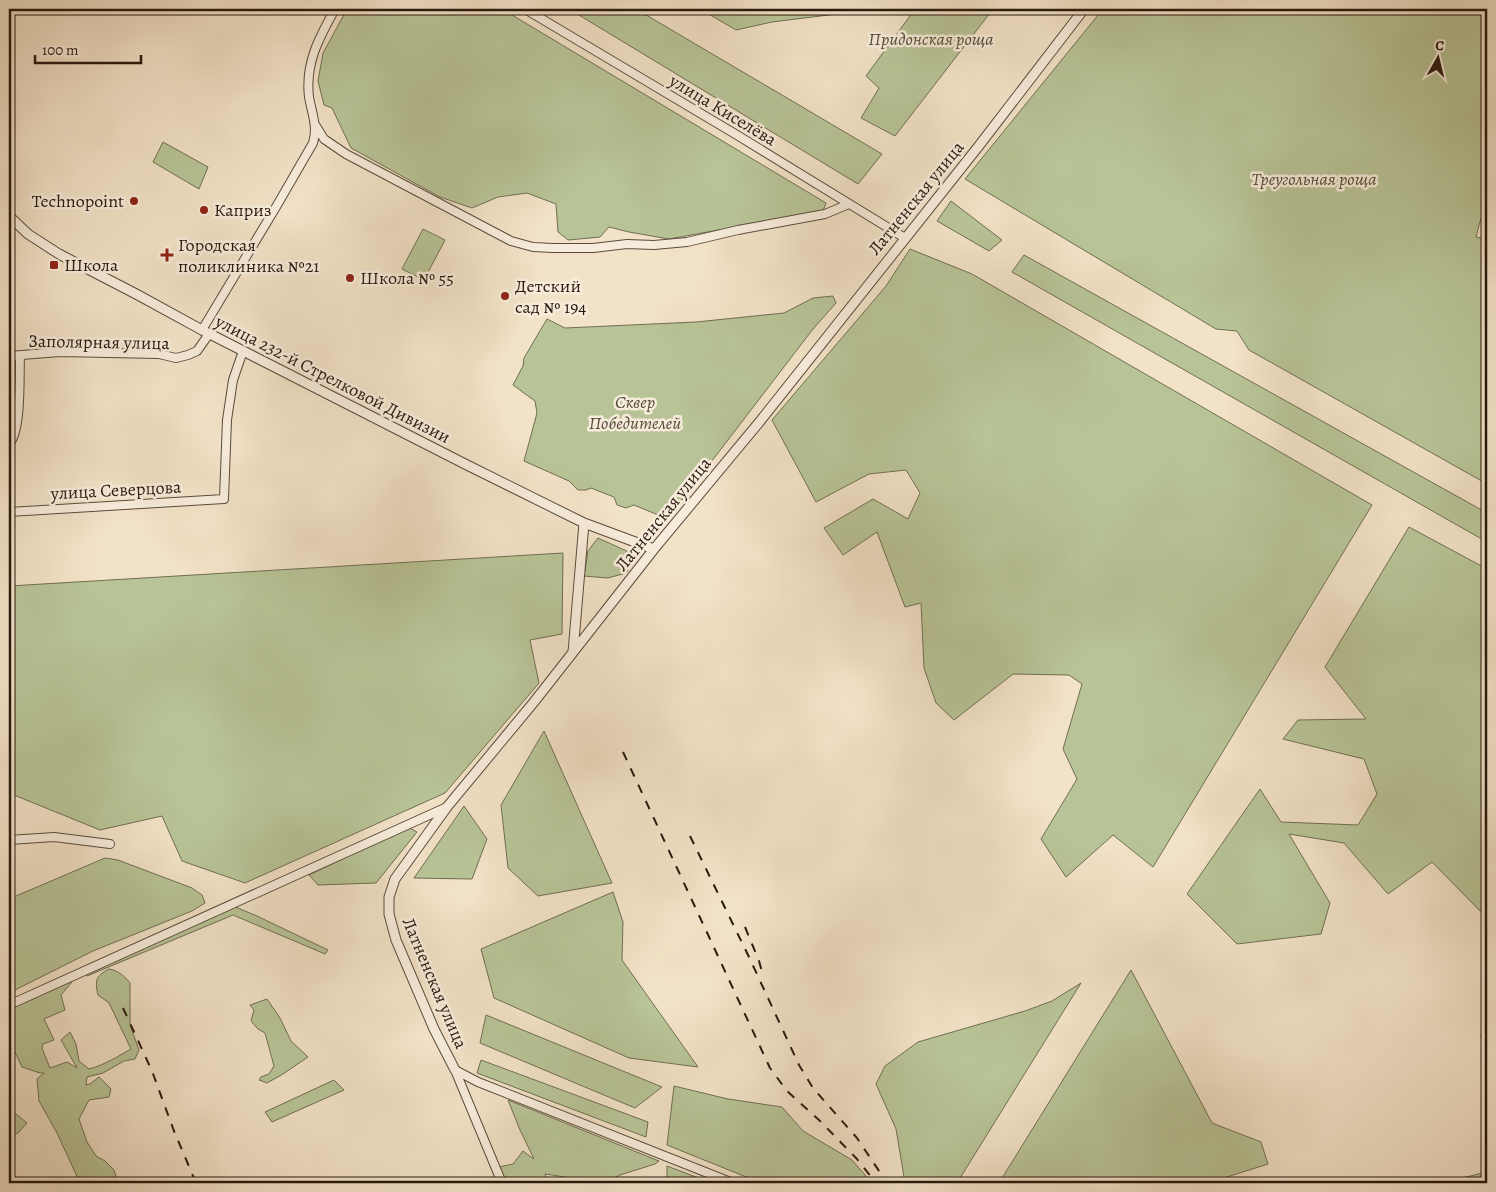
<svg xmlns="http://www.w3.org/2000/svg" width="1496" height="1192" viewBox="0 0 1496 1192" font-family="Alegreya,serif">
<rect width="100%" height="100%" fill="#f2e2c7"/>
<filter id="stains"><feTurbulence type="fractalNoise" baseFrequency=".004" numOctaves="4"/><feColorMatrix values="0 0 0 0 .2 0 0 0 0 .09 0 0 0 0 .02 0 0 0 .5 -.17"/></filter>
<radialGradient id="worn" r=".72"><stop offset=".6" stop-color="#630" stop-opacity="0"/><stop offset="1" stop-color="#630" stop-opacity=".3"/></radialGradient>
<path fill="#b8c497" stroke="#706e52" d="M347 9H502L826 203 823 211 669 239 629 232 609 227 600 237 568 240 558 232 556 204 527 193 498 197 472 208 440 197 351 148 332 108 324 105 318 81 323 53Z
M569 9H636L882 154 858 184Z
M700 9H856L853 12 772 22 736 30Z
M915 9H993L895 136 861 118 879 88 866 76Z
M1103 9H1487V218H1481L1476 237 1487 239V484L1249 350 1237 331 1216 329 965 179Z
M163 142 208 167 199 189 153 162Z
M951 201 1002 240 989 251 937 221Z
M423 229 445 240 424 280 402 269Z
M910 249 972 274 1372 505 1153 867 1113 835 1066 877 1041 839 1077 779 1063 749 1082 684 1069 675 1013 674 954 720 936 703 924 668 921 603 905 607 877 532 843 555 824 528 873 499 908 519 920 493 906 470 869 474 816 502 772 420 886 286Z
M1024 255 1487 513V542L1012 272Z
M833 296 836 303 813 329 682 500H676L663 517 634 505 626 508 617 505 614 497 591 488 586 490H578L569 481 524 461 537 413 535 401 513 385 523 366 524 358 547 319 565 328 696 322 784 313 813 298Z
M1409 527 1487 569V918L1432 862 1388 894 1344 843 1289 834 1330 903 1321 934 1237 944 1187 894 1260 789 1281 822 1358 825 1377 794 1364 759 1283 739 1298 720 1366 719 1325 667Z
M598 538 631 553 634 560 626 573 608 578 584 576 588 551Z
M563 553 562 634 530 640 539 683 445 793 245 883 182 861 162 816 100 830 9 793V586Z
M544 731 612 883 538 896 508 868 501 805Z
M464 806 487 839 472 879 414 878Z
M408 827 417 832 376 883 318 885 309 875Z
M105 858 118 860 192 888 202 895 205 903 192 911 93 951 17 989 9 996V899Z
M613 892 623 922 622 960 698 1067 629 1058 494 998 481 949Z
M233 906 257 916 328 950 325 954 233 915 87 976V973Z
M1487 953V1049L1481 1037Z
M109 969C118 970 125 977 130 983V1025L139 1050 135 1059 124 1061 103 1073 87 1077 86 1085 90 1084 99 1077 111 1089 109 1097 89 1100 79 1119 87 1142 96 1156 105 1161 114 1170 118 1183H80L57 1133 39 1101 37 1079 44 1073H40L22 1067 12 1046 9 1047V1007L71 978 72 982 61 995 65 1010 44 1019 54 1040 43 1044 42 1048 50 1068 67 1062 77 1068 61 1040 70 1032 76 1044 79 1061 89 1069C104 1065 117 1057 131 1049L109 1003 98 995C95 981 95 976 109 969Z
M1131 970 1212 1123 1261 1142 1268 1164 1208 1183H999Z
M1081 983 957 1183H905L896 1129 876 1084 885 1066 918 1042 1025 1011 1052 1001Z
M267 999 280 1018 291 1041 308 1057 283 1074 267 1083 259 1080 261 1077 269 1074 274 1066 265 1033 258 1029 251 1021 254 1010 250 1005Z
M486 1015 662 1087 635 1108 480 1043Z
M481 1060 648 1122 646 1137 477 1073Z
M334 1080 344 1090 272 1122 265 1112Z
M674 1086 728 1099 782 1107 803 1131 852 1160 872 1183H761L667 1145Z
M508 1100 659 1161 655 1164 620 1175 605 1183 545 1174 547 1179 546 1183H506L499 1167 513 1164 523 1151 534 1159 520 1130Z
M16 1114 27 1123 18 1133 9 1136V1115Z
M667 1166 712 1183H669L667 1178Z
M1487 1172V1183H1441Z"/>
<g fill="none" stroke-linecap="round" stroke-linejoin="round">
<g stroke="#5b4b3c" stroke-width="10">
<path id="minor" d="M525 9 737 135 905 238
M316 126 324 139 346 154 511 241 533 247 553 248H593L627 244 654 245 687 242 738 230 825 214 849 204
M202 330 276 207 313 143C318 127 312 114 309 97 305 63 319 38 335 9
M9 356 60 352 159 354 176 358 188 355 197 351 209 334
M9 444C22 431 19 375 20 356
M9 512 224 499 227 420 233 380 243 351
M9 840 54 837 110 844
M9 1005 447 807
M455 1070 478 1082 733 1183
M455 1070 502 1183"/>
</g>
<g stroke="#5b4b3c" stroke-width="11">
<path id="tertiary" d="M9 216 28 234 59 254 138 295 202 330 467 465 584 523 654 549
M573 652 584 523
M455 1070 434 1029 396 940 389 914V897L395 879 447 807 534 702 654 549 761 420 978 147 1084 9"/>
</g>
<use href="#minor" stroke="#f7ecdb" stroke-width="8"/>
<use href="#tertiary" stroke="#f7ecdb" stroke-width="9"/>
<path stroke="#29190e" stroke-width="2" stroke-dasharray="9 9" stroke-linecap="butt" d="M623 752 770 1068 787 1091 820 1121 857 1159 876 1183
M690 836 749 957 799 1065 813 1088 857 1138 887 1183
M745 927 759 961 763 975
M123 1008 152 1071 174 1131 196 1183"/>
</g>
<g fill="#8f2418" stroke="#f7ecdb" stroke-width="2">
<circle cx="134" cy="201" r="5"/>
<circle cx="204" cy="210" r="5"/>
<path d="M164.5 247.5h5v5h5v5h-5v5h-5v-5h-5v-5h5z"/>
<rect x="49" y="260" width="10" height="10" rx="2.5"/>
<circle cx="350" cy="278" r="5"/>
<circle cx="505" cy="296" r="5"/>
</g>
<g text-anchor="middle" stroke-width="5" stroke-linejoin="round" paint-order="stroke">
<g font-size="18" font-style="italic" fill="#544c37" stroke="#f7ecdb">
<text x="931" y="45">Придонская роща</text>
<text x="1314" y="185">Треугольная роща</text>
<text x="635" y="408">Сквер<tspan x="635" dy="21">Победителей</tspan></text>
</g>
<g font-size="18" fill="#29190e" stroke="#f7ecdb">
<text transform="translate(723 110) rotate(31)" y="6">улица Киселёва</text>
<text transform="translate(916 198) rotate(-51)" y="6">Латненская улица</text>
<text transform="translate(99 342) rotate(1)" y="6">Заполярная улица</text>
<text transform="translate(333 379) rotate(27)" y="6">улица 232-й Стрелковой Дивизии</text>
<text transform="translate(116 490) rotate(-3)" y="6">улица Северцова</text>
<text transform="translate(663 514) rotate(-51)" y="6">Латненская улица</text>
<text transform="translate(435 983) rotate(67)" y="6">Латненская улица</text>
</g>
<g font-size="18" fill="#29190e" stroke="#f7ecdb" text-anchor="start">
<text x="124" y="207" text-anchor="end">Technopoint</text>
<text x="214" y="216">Каприз</text>
<text x="178" y="251">Городская<tspan x="178" dy="21">поликлиника №21</tspan></text>
<text x="64" y="271">Школа</text>
<text x="360" y="284">Школа № 55</text>
<text x="515" y="292">Детский<tspan x="515" dy="21">сад № 194</tspan></text>
</g>
</g>
<rect width="1496" height="1192" fill="none" stroke="#f2e2c7" stroke-width="30"/>
<rect x="10" y="10" width="1476" height="1172" fill="none" stroke="#29190e" stroke-width="2.5"/>
<rect x="15" y="15" width="1466" height="1162" fill="none" stroke="#29190e"/>
<g transform="translate(1438 58) rotate(8)" stroke="#f7ecdb" stroke-width="4" paint-order="stroke">
<path d="M0-4L9 19L0 12L-9 19Z" fill="#29190e"/>
<text y="-8" font-size="14" font-weight="bold" text-anchor="middle" fill="#29190e">С</text>
</g>
<path d="M35 55v8h106v-8" fill="none" stroke="#29190e" stroke-width="2.5"/>
<text x="42" y="55" font-size="15" fill="#29190e" stroke="#f7ecdb" stroke-width="4" paint-order="stroke">100 m</text>
<rect width="100%" height="100%" filter="url(#stains)"/>
<rect width="100%" height="100%" fill="url(#worn)"/>
</svg>
